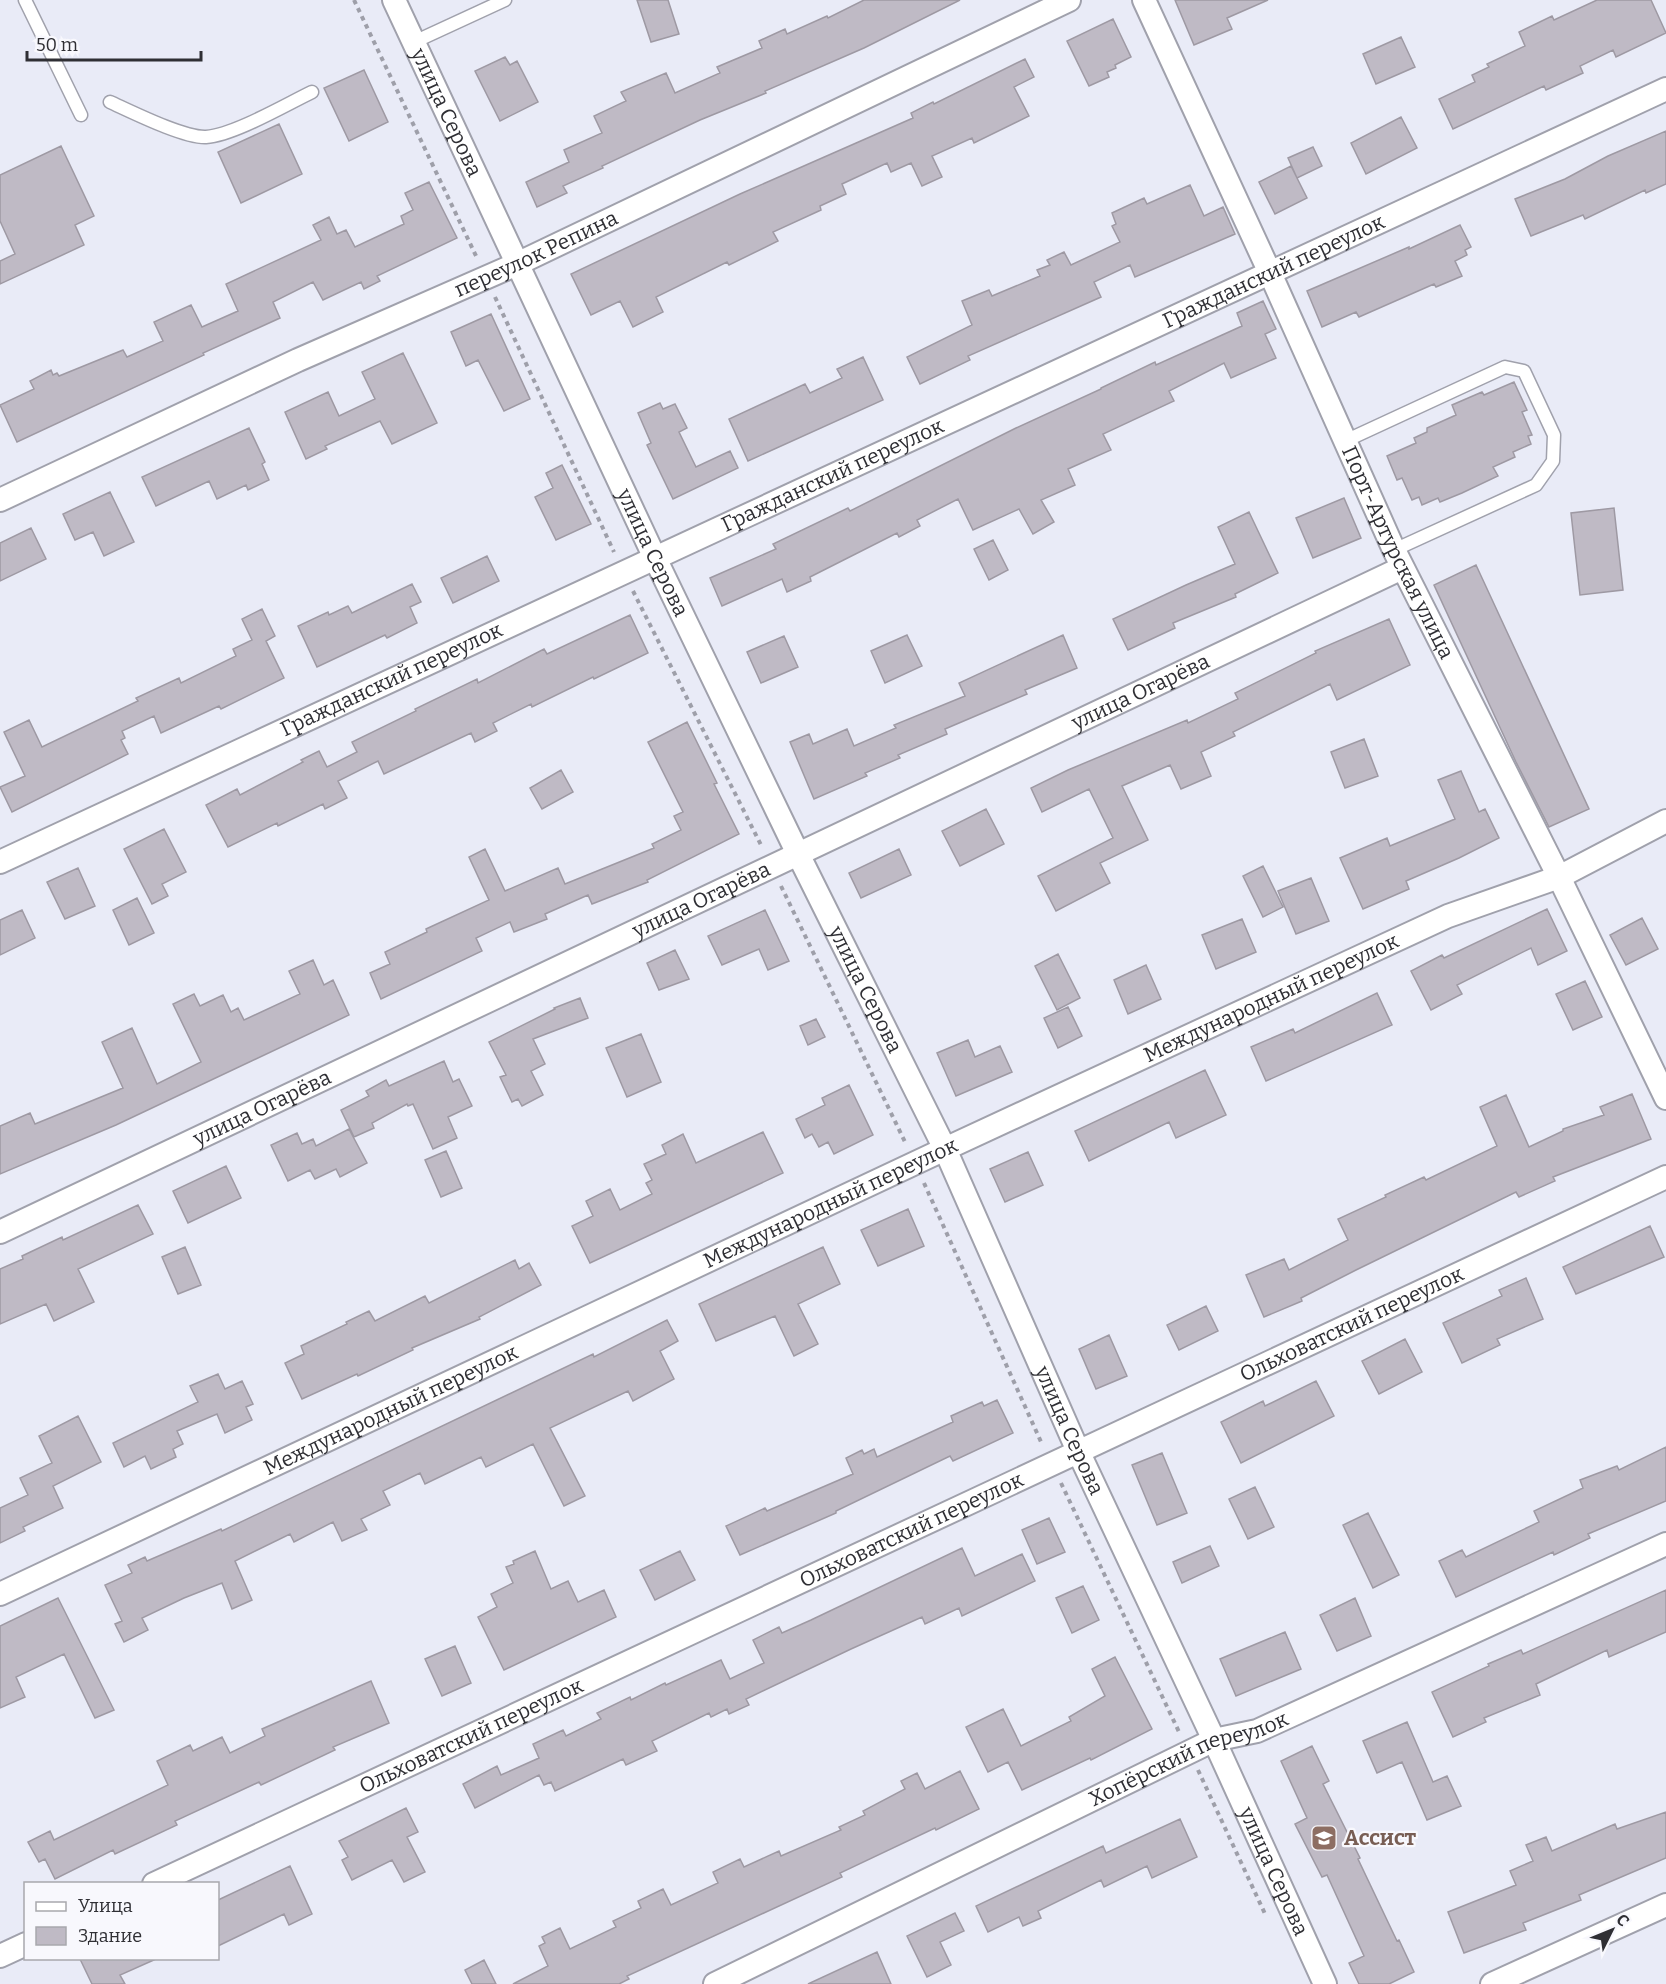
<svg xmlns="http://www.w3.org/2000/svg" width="1666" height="1984" viewBox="0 0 1666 1984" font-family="Bitter,serif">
<rect width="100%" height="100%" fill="#e9ebf7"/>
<path fill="#bfbac5" stroke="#9e99a3" stroke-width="1.5" d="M637 0H668L679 34 651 42Z
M864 0H960L864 48 765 91 766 93 700 120 602 166 603 168 563 186 567 193 537 207 526 182 569 162 564 150 602 133 594 116 626 101 621 92 666 73 675 93 720 73 717 67 762 48 759 41 785 29 787 34 827 16 828 18Z
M1175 0H1268L1227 18 1232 29 1194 45Z
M1597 0H1651L1666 33 1616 57 1613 50 1580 66 1583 73 1546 90 1544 86 1453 129 1439 99 1475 82 1472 75 1489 67 1487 64 1525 46 1519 32 1552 16 1554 20Z
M1113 19 1131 57 1115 65 1116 68 1107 72 1109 77 1089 86 1067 41Z
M1401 37 1415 67 1376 84 1363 54Z
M505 57 510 65 517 61 538 102 500 121 475 71Z
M1025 59 1034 77 1014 87 1029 116 974 143 972 138 932 156 942 177 922 186 911 163 891 172 887 163 842 184 846 194 820 206 821 210 773 232 778 241 729 265 727 262 656 297 663 312 633 327 620 301 591 315 571 274 740 194 913 118 911 113 933 102 934 104Z
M364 70 388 122 349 141 324 88Z
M1401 117 1417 148 1366 174 1351 143Z
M279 124 302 174 241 203 218 152Z
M1666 131V184L1646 193 1645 190 1585 219 1583 215 1531 236 1515 199 1565 179 1608 156Z
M61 146 94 216 75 225 84 245 0 284V261L15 254 0 221V175Z
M1313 147 1322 166 1297 178 1288 158Z
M1291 166 1307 198 1275 214 1259 182Z
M429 182 457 238 377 276 380 281 364 289 361 282 323 300 313 282 273 302 280 318 203 353 204 355 17 442 0 405 34 389 30 381 51 370 53 375 57 373 59 376 123 350 127 357 163 341 154 322 191 305 202 327 238 311 226 284 321 240 313 225 329 217 337 234 346 230 355 247 404 224 401 216 413 210 405 193Z
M1190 185 1204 216 1223 207 1235 234 1135 277 1130 265 1094 282 1101 297 968 356 970 360 920 384 907 357 972 325 962 301 989 290 992 296 1040 276 1037 270 1050 265 1047 260 1064 252 1071 265 1120 242 1112 226 1116 224 1112 213 1144 198 1147 204Z
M1460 225 1471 247 1465 250 1467 255 1455 261 1462 276 1436 287 1434 284 1359 317 1356 312 1322 327 1307 291 1409 247V249Z
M1263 301 1276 329 1265 334 1276 358 1231 378 1224 363 1169 391 1174 401 1103 434 1111 450 1068 469 1075 485 1041 500 1054 522 1033 534 1019 509 973 530 958 499 917 520 920 526 899 537 897 533 810 577 811 581 787 592 782 579 722 606 710 578 776 549 773 544 848 508 850 511 1016 428 1101 389V388L1155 362 1156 365 1242 326 1237 313Z
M491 314 530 399 504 411 478 360 466 366 451 332Z
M403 353 437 423 392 444 380 421 325 446 327 449 306 459 285 412 328 392 339 416 375 399 362 372Z
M863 357 883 400 748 461 729 419 805 384 810 393 842 378 837 369Z
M1514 382 1527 410 1522 412 1532 435 1528 436 1531 444 1513 452 1515 457 1493 467 1498 476 1462 493 1440 502 1438 498 1422 505 1419 497 1412 500 1402 478 1397 480 1387 456 1416 443 1414 438 1427 432V428L1456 415 1452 405 1482 392 1484 395Z
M660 403 663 409 675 404 687 428 679 432 696 467 730 451 738 468 673 499 647 445 651 443 638 413Z
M249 428 265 462 262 464 269 480 248 490 246 485 217 499 209 481 156 506 142 477Z
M562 465 591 524 556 540 535 497 553 488 546 473Z
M110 492 134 542 104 556 93 532 75 540 63 514Z
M1344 498 1361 538 1313 558 1296 518Z
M1614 508 1623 590 1580 595 1571 513Z
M1249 512 1278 573 1235 594 1236 597 1173 623 1175 628 1128 650 1113 619 1186 585 1235 564 1218 527Z
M31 528 46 559 0 581V543Z
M993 540 1008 570 989 580 974 549Z
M487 556 499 581 453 603 441 578Z
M1476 565 1589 809 1549 827 1516 762 1434 585Z
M412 584 421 602 410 607 417 623 387 638 385 635 317 667 298 626 328 612 329 615 348 606 352 613Z
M262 609 275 636 266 641 284 678 221 709 219 706 161 733 154 716 122 731 125 738 121 740 128 754 12 812 0 787 25 776 4 732 29 720 42 747 138 701 136 698 179 678 181 683 236 656 233 649 252 640 242 619Z
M630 615 648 653 594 679 593 677 532 707 531 704 493 723 497 731 475 742 471 733 384 774 378 761 338 781 347 798 325 809 323 804 278 826 277 823 228 847 206 805 237 789 240 795 303 762 301 760 319 751 327 767 357 752 352 742 416 711 415 709 477 679 478 683 544 649 547 654Z
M1389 619 1410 665 1337 700 1330 684 1233 732 1235 736 1201 752 1211 776 1181 789 1170 765 1122 786 1148 840 1100 863 1110 883 1056 911 1038 876 1113 838 1089 789 1042 812 1031 788 1068 770 1187 720 1188 723 1238 699 1235 693 1316 653 1315 651Z
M907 635 922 666 885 683 871 651Z
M1063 635 1077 668 1025 690 1027 694 945 729 947 734 898 755 900 758 865 773 867 776 814 799 790 742 809 734 813 744 847 729 854 746 896 728 894 725 965 696 959 683Z
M784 636 798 667 761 683 747 652Z
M687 722 717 783 714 784 739 834 647 880 648 882 592 904 588 895 545 914 547 919 514 932 510 922 476 938 482 951 381 999 370 973 390 964 385 952 427 932 426 929 489 900 469 857 485 849 505 891 558 868 565 884 654 848 652 844 681 830 674 816 683 812 648 742Z
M1364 739 1378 776 1345 788 1331 752Z
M561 770 573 792 542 809 530 788Z
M1461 771 1479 812 1485 809 1499 838 1459 858 1406 881 1409 889 1363 909 1340 858 1387 838 1390 846 1455 819 1438 780Z
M986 809 1004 844 960 866 942 831Z
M164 829 186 872 162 884 168 896 152 904 124 849Z
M899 849 911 875 861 898 849 873Z
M1263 866 1283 907 1263 917 1243 876Z
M78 868 95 906 65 919 47 882Z
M1311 878 1329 921 1296 934 1278 891Z
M137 898 154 933 129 945 113 910Z
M1547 909 1567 951 1538 965 1531 948 1457 985 1462 994 1431 1010 1411 971 1442 955 1444 958Z
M22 910 35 938 0 955V920Z
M765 910 789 961 768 970 759 949 722 965 708 936Z
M1642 918 1658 949 1626 965 1610 935Z
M1242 919 1256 952 1216 969 1202 935Z
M675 950 689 979 659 990 647 963Z
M1058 954 1080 998 1057 1010 1035 966Z
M313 960 324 985 333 980 349 1015 116 1125 0 1174V1126L30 1113 35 1124 123 1088 102 1042 132 1028 157 1084 201 1062 173 1004 194 994 200 1006 223 995 231 1012 238 1008 244 1020 300 994 289 971Z
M1146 965 1161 999 1128 1014 1114 980Z
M1585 981 1602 1017 1573 1030 1556 994Z
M1377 993 1392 1025 1266 1081 1251 1047 1293 1029 1295 1033Z
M580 998 588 1018 533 1039 545 1064 531 1071 543 1095 522 1106 518 1099 512 1102 500 1077 506 1075 489 1042 555 1009 554 1008Z
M1068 1007 1082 1036 1058 1048 1044 1018Z
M816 1019 825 1037 808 1045 800 1026Z
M641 1034 661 1082 627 1097 606 1048Z
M968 1040 975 1057 1000 1046 1012 1072 956 1096 937 1053Z
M444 1061 453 1082 459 1079 472 1106 448 1117 457 1138 433 1149 413 1104 408 1106 407 1104 372 1123 374 1128 354 1137 341 1110 369 1096 366 1091 386 1080 389 1086Z
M1205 1070 1226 1115 1176 1138 1169 1122 1089 1161 1075 1131Z
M849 1085 873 1135 834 1154 828 1142 819 1147 812 1134 805 1138 796 1119 825 1105 822 1098Z
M1632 1094 1651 1139 1553 1177 1555 1181 1519 1197 1516 1192 1356 1270 1301 1298 1302 1301 1264 1317 1246 1275 1284 1259 1289 1270 1348 1240 1338 1219 1386 1197 1385 1195 1424 1177 1426 1180 1497 1146 1480 1107 1506 1095 1529 1147 1563 1131V1129L1604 1115 1600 1107Z
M349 1129 367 1163 340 1177 336 1169 315 1179 310 1170 288 1181 271 1145 297 1133 302 1144 313 1139 316 1146Z
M763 1132 783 1173 590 1263 572 1226 593 1216 586 1201 610 1189 620 1210 652 1194 646 1183 652 1180 644 1164 666 1154 662 1145 683 1134 696 1163Z
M446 1151 462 1188 441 1197 425 1160Z
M1028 1152 1043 1185 1005 1202 990 1169Z
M226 1166 241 1198 188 1223 173 1191Z
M138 1205 153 1234 78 1269 94 1302 54 1321 46 1304 0 1324V1269L23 1259 22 1256 62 1237 63 1240Z
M908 1209 924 1246 878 1266 861 1230Z
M1650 1226 1664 1257 1576 1294 1563 1267Z
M185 1247 201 1285 178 1294 162 1257Z
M823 1247 840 1284 798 1304 818 1344 794 1356 775 1316 716 1341 699 1304Z
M515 1260 519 1269 529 1263 541 1285 479 1317 480 1319 412 1348 413 1350 358 1376 357 1374 302 1399 285 1363 304 1354 301 1346 347 1324 346 1322 369 1311 375 1321 425 1296 429 1303Z
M1526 1278 1543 1319 1497 1339 1500 1345 1462 1363 1443 1323 1502 1296 1499 1290Z
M1206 1306 1218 1331 1179 1350 1167 1325Z
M667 1320 678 1341 660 1351 674 1379 633 1401 628 1391 550 1428 585 1496 564 1506 533 1444 486 1467 481 1457 425 1484 420 1473 383 1491 390 1505 361 1519 367 1530 342 1541 333 1522 294 1542 290 1534 235 1561 252 1600 232 1609 222 1583 184 1598 142 1618 148 1630 124 1642 115 1624 122 1621 105 1585 132 1573 128 1565 145 1557 147 1561 221 1529 222 1531 593 1354 594 1357Z
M1109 1335 1127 1376 1096 1389 1079 1349Z
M1405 1339 1422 1372 1379 1394 1362 1361Z
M218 1374 225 1389 242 1381 253 1404 246 1407 252 1420 225 1433 217 1414 177 1431 183 1444 173 1449 176 1457 151 1469 145 1456 124 1467 113 1443 198 1402 190 1386Z
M1316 1381 1334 1416 1241 1463 1221 1422 1263 1401 1265 1406Z
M997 1400 1013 1433 953 1461 950 1456 836 1511V1513L740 1555 726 1526 765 1508 767 1511 853 1474 846 1458 862 1450 864 1454 874 1449 877 1457 953 1422 951 1416 982 1402 984 1406Z
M78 1416 101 1462 53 1486 63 1508 23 1527 25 1531 0 1543V1508L28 1495 20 1478 52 1463 39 1436Z
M1666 1447V1501L1588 1534 1590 1538 1554 1555 1553 1552 1456 1597 1439 1561 1462 1550 1466 1557 1539 1522 1534 1511 1583 1488 1580 1480 1617 1466 1619 1470Z
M1162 1453 1187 1513 1157 1525 1132 1465Z
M1255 1487 1274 1527 1248 1539 1229 1499Z
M1368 1513 1399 1575 1373 1588 1343 1525Z
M1049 1518 1065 1552 1037 1564 1022 1530Z
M1210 1546 1219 1566 1182 1583 1173 1562Z
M962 1548 975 1576 1022 1554 1035 1581 962 1616 959 1608 925 1624 922 1617 851 1649 746 1699 749 1705 729 1714 727 1709 711 1717 709 1713 652 1741 657 1751 626 1765 623 1759 555 1791 551 1782 544 1785 539 1775 475 1808 463 1784 497 1766 501 1775 539 1758 533 1744 563 1730 566 1736 601 1719 597 1713 630 1697 631 1700 665 1683 666 1685 721 1660 730 1679 764 1663 753 1640 779 1627 782 1633 811 1620Z
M535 1551 551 1589 568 1581 578 1602 604 1590 616 1617 504 1670 478 1617 497 1607 491 1594 513 1583 506 1567 514 1564 513 1561Z
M680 1551 695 1580 655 1600 640 1570Z
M1083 1586 1099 1620 1072 1633 1056 1598Z
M1666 1590V1632L1609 1657 1607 1650 1536 1684 1540 1695 1484 1718 1486 1722 1453 1737 1432 1692 1489 1666 1488 1664 1521 1650 1523 1654Z
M58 1598 114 1710 95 1718 64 1654 16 1677 25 1697 0 1708V1626Z
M1355 1598 1371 1636 1337 1651 1320 1615Z
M1285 1632 1301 1669 1236 1696 1220 1659Z
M455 1646 471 1683 442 1696 425 1659Z
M1115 1657 1152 1729 1091 1760 1090 1758 1022 1790 1008 1762 988 1772 966 1727 1003 1709 1021 1746 1071 1721 1069 1717 1105 1696 1092 1669Z
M371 1681 389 1723 333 1747 335 1750 261 1785 259 1782 175 1821 177 1825 115 1854 113 1850 55 1879 45 1859 39 1862 28 1842 50 1831 54 1840 168 1785 157 1761 190 1745 193 1751 222 1737 230 1753 265 1736 262 1729Z
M1407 1722 1433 1782 1447 1776 1461 1806 1427 1820 1402 1762 1377 1773 1363 1741Z
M1312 1746 1329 1781 1323 1784 1360 1858 1358 1859 1397 1941 1399 1940 1414 1972 1389 1984H1359L1349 1963 1364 1956 1327 1875 1322 1877 1295 1824 1307 1818 1281 1761Z
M960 1771 979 1809 936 1830 935 1828 840 1873 842 1877 627 1976 629 1979 619 1984H513L548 1966 539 1946 545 1943 542 1937 560 1928 570 1949 616 1927 613 1921 641 1908 638 1901 663 1889 671 1905 718 1883 713 1872 740 1859 744 1867 779 1851 781 1856 841 1830 839 1827 865 1815 863 1811 905 1789 901 1781 917 1773 925 1789Z
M406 1808 418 1832 407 1837 425 1872 404 1882 392 1860 352 1880 342 1860 348 1857 339 1841Z
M1666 1812V1858L1579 1895 1581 1900 1523 1923 1526 1930 1464 1953 1448 1912 1516 1885 1510 1871 1533 1861 1526 1845 1546 1837 1552 1851 1615 1824 1617 1829Z
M1180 1819 1197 1857 1152 1878 1147 1866 1104 1887 1101 1880 1038 1911 1041 1918 1023 1926 1019 1917 988 1932 976 1906 1103 1846 1106 1853Z
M290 1866 312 1914 289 1925 284 1914 218 1946V1900Z
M955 1913 964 1931 940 1942 951 1965 927 1977 907 1936Z
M877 1952 891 1984H808Z
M80 1959H156L120 1975 125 1984H92Z
M484 1960 496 1984H472L465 1970Z"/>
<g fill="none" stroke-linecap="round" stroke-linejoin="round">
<g stroke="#a0a1ac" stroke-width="15">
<path id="service" d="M25 0 81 115
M414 42 505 0
M110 102C132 112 184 138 206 137 234 135 285 105 312 92
M1345 441 1505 367 1524 371 1554 435 1553 461 1536 485 1394 550"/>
</g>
<g stroke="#a0a1ac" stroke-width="26">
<g id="minor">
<path id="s1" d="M394 0 654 556 798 854 945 1149 1078 1451 1214 1740 1325 1984"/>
<path id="s2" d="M1144 0 1270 273 1394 550 1559 877 1666 1098"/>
<path id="s3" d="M0 500 298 360 517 264 1069 0"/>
<path id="s4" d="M0 862C554 602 1111 348 1666 89"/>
<path id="s5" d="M0 1232 1402 568"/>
<path id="s6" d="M0 1594 945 1149 1448 916 1559 877 1666 821"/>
<path id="s7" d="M154 1884 1666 1177"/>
<path d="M0 1956 26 1944"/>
<path id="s8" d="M715 1984 1214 1740 1257 1731 1666 1544"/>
<path d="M1492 1984 1666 1905"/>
</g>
</g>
<path stroke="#9e9fa9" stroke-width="4" stroke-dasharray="4.5 4.5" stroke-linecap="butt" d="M354 0 477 258
M495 297 614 552
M633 591 762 847
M781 886 906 1144
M924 1183 1042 1444
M1061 1483 1180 1734
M1198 1770 1266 1916"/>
<use href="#service" stroke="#fff" stroke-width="12"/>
<use href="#minor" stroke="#fff" stroke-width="22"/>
</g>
<defs>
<g id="school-square" transform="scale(1.35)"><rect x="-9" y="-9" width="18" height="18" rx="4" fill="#8d6e63" stroke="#f8f8fd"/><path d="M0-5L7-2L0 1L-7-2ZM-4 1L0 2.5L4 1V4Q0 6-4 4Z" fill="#fff"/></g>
</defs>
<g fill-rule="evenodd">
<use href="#school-square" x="1324" y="1838"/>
</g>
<g text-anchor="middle" stroke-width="4.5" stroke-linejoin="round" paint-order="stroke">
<g font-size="21" fill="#2f2f34" stroke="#f8f8fd">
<text dy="7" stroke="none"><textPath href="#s1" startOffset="124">улица Серова</textPath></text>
<text dy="7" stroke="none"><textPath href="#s3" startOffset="590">переулок Репина</textPath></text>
<text dy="7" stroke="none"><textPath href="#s4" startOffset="1404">Гражданский переулок</textPath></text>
<text dy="7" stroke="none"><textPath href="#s4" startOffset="918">Гражданский переулок</textPath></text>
<text dy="7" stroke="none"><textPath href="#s1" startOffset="610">улица Серова</textPath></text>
<text dy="7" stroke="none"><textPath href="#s2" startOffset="608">Порт-Артурская улица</textPath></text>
<text dy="7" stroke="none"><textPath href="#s4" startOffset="432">Гражданский переулок</textPath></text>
<text dy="7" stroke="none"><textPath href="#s5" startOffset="1262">улица Огарёва</textPath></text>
<text dy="7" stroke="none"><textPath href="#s5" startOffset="776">улица Огарёва</textPath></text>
<text dy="7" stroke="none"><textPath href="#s1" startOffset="1096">улица Серова</textPath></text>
<text dy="7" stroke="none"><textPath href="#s6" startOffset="1404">Международный переулок</textPath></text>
<text dy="7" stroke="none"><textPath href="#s5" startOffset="290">улица Огарёва</textPath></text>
<text dy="7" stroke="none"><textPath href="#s6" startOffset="918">Международный переулок</textPath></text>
<text dy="7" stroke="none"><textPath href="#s7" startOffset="1322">Ольховатский переулок</textPath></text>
<text dy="7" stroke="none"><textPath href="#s6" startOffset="432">Международный переулок</textPath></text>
<text dy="7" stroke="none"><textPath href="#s1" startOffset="1582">улица Серова</textPath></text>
<text dy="7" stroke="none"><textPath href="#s7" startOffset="836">Ольховатский переулок</textPath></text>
<text dy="7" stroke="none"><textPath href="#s7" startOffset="350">Ольховатский переулок</textPath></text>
<text dy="7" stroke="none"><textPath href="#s8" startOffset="525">Хопёрский переулок</textPath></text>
<text dy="7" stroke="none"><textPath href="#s1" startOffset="2068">улица Серова</textPath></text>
</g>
<g font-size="21" font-weight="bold" fill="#785e54" stroke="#f8f8fd" text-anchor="start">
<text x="1344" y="1845">Ассист</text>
</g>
</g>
<rect x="24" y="1882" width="195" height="78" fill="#f8f8fd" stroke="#a8a8ad" stroke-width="1.5"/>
<rect x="36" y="1902" width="30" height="9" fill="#ffffff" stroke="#a8a8ad" stroke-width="1.5"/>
<text x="78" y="1912" font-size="18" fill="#2f2f34">Улица</text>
<rect x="36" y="1927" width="30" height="18" fill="#bfbac5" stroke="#a8a8ad" stroke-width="1.5"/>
<text x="78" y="1942" font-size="18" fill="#2f2f34">Здание</text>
<g transform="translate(1612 1930) rotate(47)" stroke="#f8f8fd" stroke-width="4.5" paint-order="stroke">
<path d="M0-4.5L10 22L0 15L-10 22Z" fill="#2f2f34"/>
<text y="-9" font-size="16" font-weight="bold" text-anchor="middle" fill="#2f2f34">С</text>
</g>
<path d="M27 51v9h174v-9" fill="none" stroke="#2f2f34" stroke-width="3"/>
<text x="36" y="51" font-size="18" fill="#2f2f34" stroke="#f8f8fd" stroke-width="4.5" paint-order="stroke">50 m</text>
</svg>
